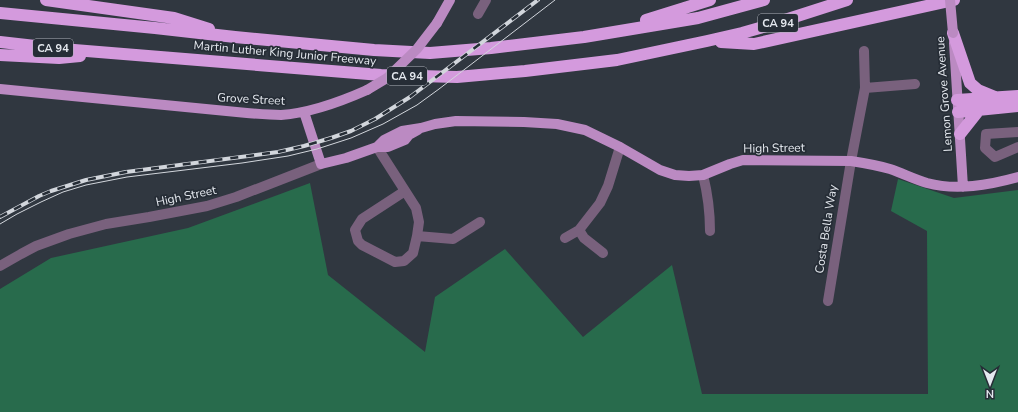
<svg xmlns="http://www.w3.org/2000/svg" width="1018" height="412" viewBox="0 0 1018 412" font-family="'Nunito Sans',sans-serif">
<rect width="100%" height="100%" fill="#303740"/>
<path fill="#286b4c" d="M898 179 954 198 1018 190V412H0V289L51 258 188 228 310 183 328 275 425 352 435 297 505 249 583 337 672 265 702 394H928L927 231 891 211Z"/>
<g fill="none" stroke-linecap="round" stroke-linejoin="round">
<path stroke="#79617d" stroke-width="10" d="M478 14 486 0
M865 88 915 84
M1018 132 986 134 985 148 995 157 1018 147
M377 147 416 208 419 222 417 236 413 253 404 261 395 262 362 245 358 241 355 230 362 219 405 191
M703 175C708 195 710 210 710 231
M579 230 584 238 603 253
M417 236 453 239 480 222
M565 238 579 230 600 203 608 186 620 147
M0 266 21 254 36 246 69 234 106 224 149 217 207 206 236 197 321 164
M828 301 851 161 865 88 864 51"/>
<path stroke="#bb8ac2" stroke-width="10" d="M437 23 450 0
M954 43 963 187
M0 89 247 113C259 114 270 115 281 115 311 113 340 102 367 90
M304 112 321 164 346 158 377 147H388L405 140 409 135 418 130
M377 147 384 140 402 131 421 128 435 124 456 121 524 122 557 124 585 130 620 147 660 170 675 175 689 176 703 175 730 164 743 160 851 161C864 163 877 165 890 169 902 173 914 179 927 183 957 191 989 185 1018 177"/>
<path stroke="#d49add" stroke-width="12" d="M46 0 174 18 209 29
M0 13 155 28 235 37 374 50 430 53 491 48 584 37 698 18 764 0
M646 20 710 0
M953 33 970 83 978 90 995 97
M0 42 62 49 381 75 457 77 525 71 617 60 707 41 742 33 763 27 847 0
M721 42 754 44 954 0
M0 55 59 58 80 56
M957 100 1018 96
M958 112 1018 106
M960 134 979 110"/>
<path stroke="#d2d6dc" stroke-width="1" d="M0 224 17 214 41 202 63 192 86 185 127 177 242 163 288 156 317 149 351 138 383 124 417 105 439 89 555 0"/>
<g stroke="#d2d6dc" stroke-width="4">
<path id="rail" d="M0 217 39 196 51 191 86 180 126 172 278 152 304 146 331 138 351 131 375 119 410 97 538 0"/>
</g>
<use href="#rail" stroke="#262d36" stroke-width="2.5" stroke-dasharray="8" stroke-linecap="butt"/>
<path stroke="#bb8ac2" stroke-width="10" d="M950 0 953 33
M367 90 387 78 417 49 437 23"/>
</g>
<g text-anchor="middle" stroke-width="3.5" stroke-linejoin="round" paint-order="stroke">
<g fill="#262d36" stroke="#acb1b8" stroke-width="1">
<rect x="758" y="14" width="40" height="18" rx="3"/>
<rect x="33" y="39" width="40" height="18" rx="3"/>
<rect x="387" y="67" width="40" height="18" rx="3"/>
</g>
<g font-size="11" font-weight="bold" fill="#e5e9ef">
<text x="778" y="27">CA 94</text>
<text x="53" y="52">CA 94</text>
<text x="407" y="80">CA 94</text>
</g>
<g font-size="12" fill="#e5e9ef" stroke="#262d36">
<text transform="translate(285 53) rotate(5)" y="4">Martin Luther King Junior Freeway</text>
<text transform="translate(944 94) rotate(-94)" y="4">Lemon Grove Avenue</text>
<text transform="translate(251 99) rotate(3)" y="4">Grove Street</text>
<text transform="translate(774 148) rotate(-1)" y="4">High Street</text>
<text transform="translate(186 196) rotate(-12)" y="4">High Street</text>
<text transform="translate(826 229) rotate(-81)" y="4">Costa Bella Way</text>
</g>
</g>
<g transform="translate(990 384) rotate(180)" stroke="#262d36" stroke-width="3" paint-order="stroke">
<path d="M0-3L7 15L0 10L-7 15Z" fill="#e5e9ef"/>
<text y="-6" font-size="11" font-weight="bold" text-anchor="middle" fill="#e5e9ef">N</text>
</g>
</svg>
